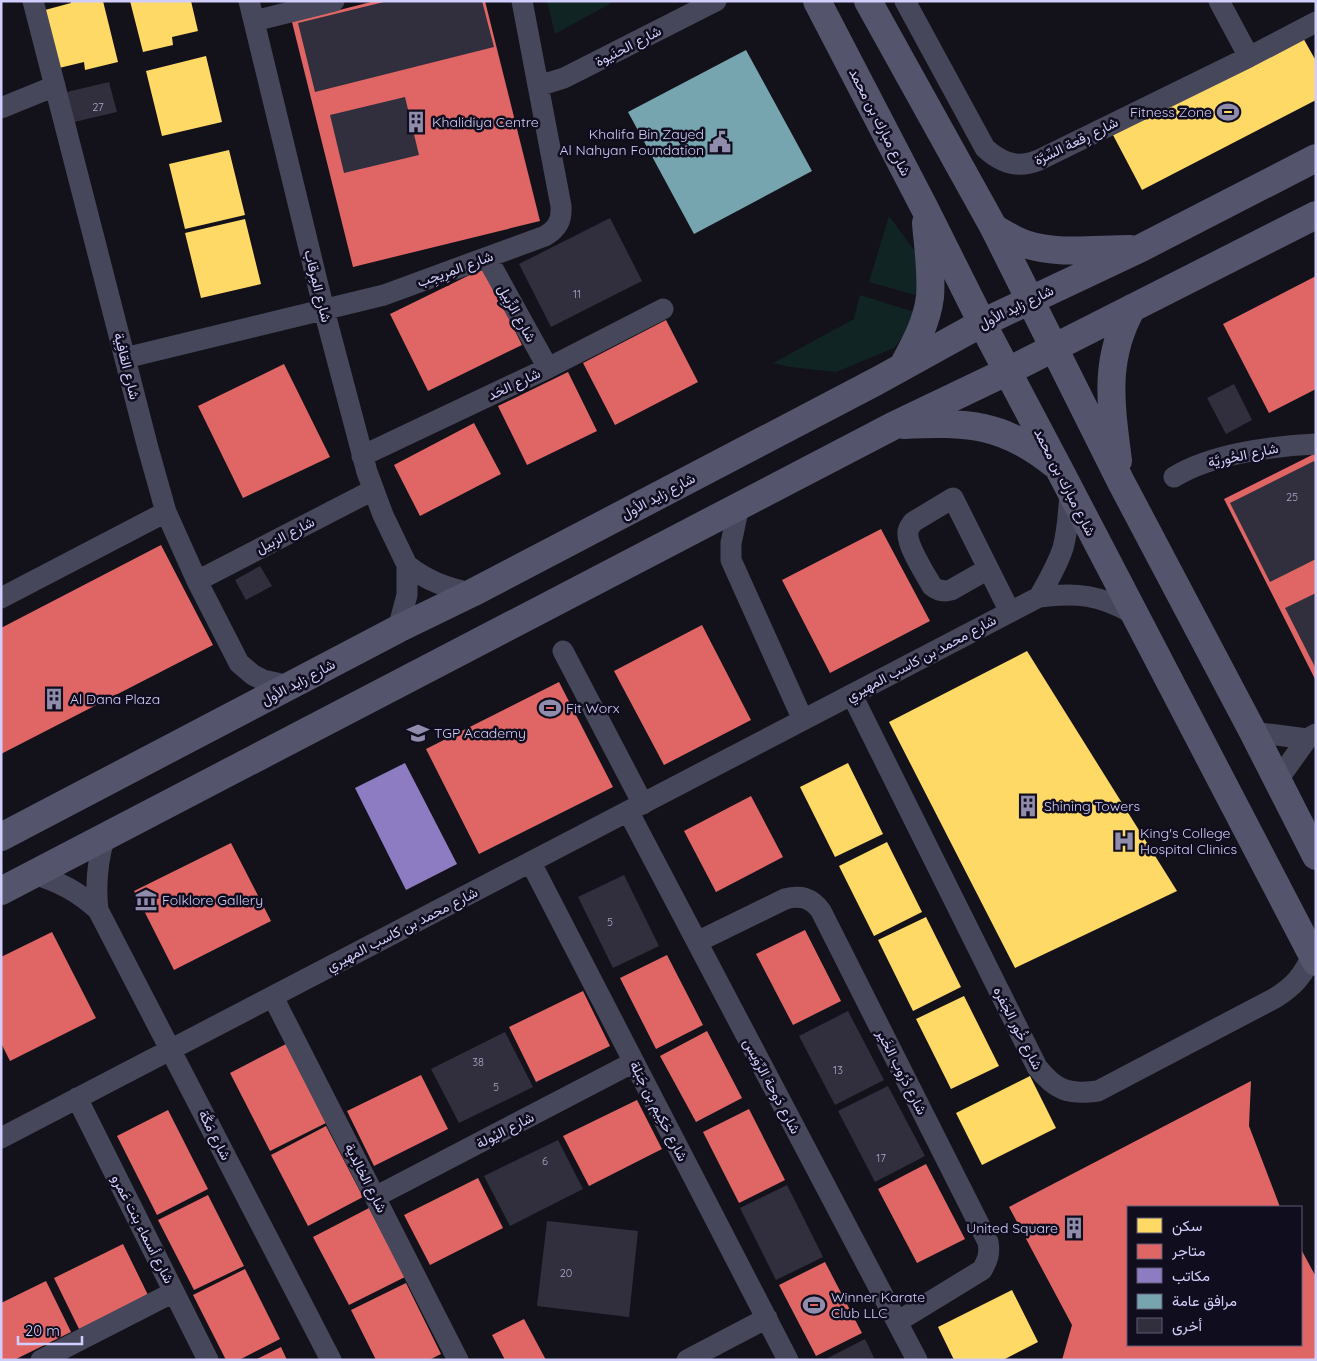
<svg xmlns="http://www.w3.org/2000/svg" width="1317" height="1361" viewBox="0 0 1317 1361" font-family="Quicksand,Vazirmatn,sans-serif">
<rect width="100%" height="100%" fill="#13121a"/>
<path fill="#112424" d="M547 1H615L555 34Z
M889 216 917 254 926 298 869 282Z
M860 295 921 314 894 348 836 372 790 367 773 363 854 319Z"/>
<path fill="#ffd966" d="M71 1H103L118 62 85 70 84 62 59 68 45 10 71 3Z
M130 1H191L198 31 172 37 173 45 143 52Z
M1302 36 1316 61V100L1142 190 1113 135Z
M206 56 222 122 162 136 146 71Z
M229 150 245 215 185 229 169 164Z
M245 219 261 284 201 298 185 233Z
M1027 651 1177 891 1015 968 889 722Z
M848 763 883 834 835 857 800 787Z
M887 842 922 912 874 936 839 866Z
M926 917 961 987 913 1011 878 940Z
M964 996 999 1066 951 1089 916 1019Z
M1030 1076 1056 1128 982 1165 956 1113Z
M1139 1140 1165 1207H1128V1300L1108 1313 1050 1187Z
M1012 1290 1038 1342 1003 1360H954L938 1327Z
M1316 1313V1360H1256L1265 1345H1301V1316Z"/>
<path fill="#e06666" d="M375 1H485L540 221 353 267 292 22Z
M484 268 522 345 428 391 390 314Z
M1316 276V389L1269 413 1223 324Z
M666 320 698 382 615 425 583 363Z
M284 364 330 457 243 498 198 406Z
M568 372 597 431 527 465 498 406Z
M474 423 501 474 420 516 394 465Z
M1314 454 1316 457V681L1224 499Z
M881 529 930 621 830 673 782 580Z
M161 545 213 645 1 754V628Z
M702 625 751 720 664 765 614 671Z
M559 682 613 787 479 854 426 749Z
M751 796 783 857 716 892 684 831Z
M231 843 271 921 174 970 134 891Z
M805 930 841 1001 793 1025 756 954Z
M52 932 96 1018 10 1061 1 1043V957Z
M667 955 703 1025 656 1049 620 978Z
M583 991 610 1046 536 1082 509 1027Z
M707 1031 742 1098 696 1122 660 1056Z
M286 1044 326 1123 270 1151 230 1073Z
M421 1075 448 1129 374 1166 347 1111Z
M1251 1081 1249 1126 1280 1207H1128V1345H1301V1249L1316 1277V1360H1062L1072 1325 1009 1207Z
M637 1100 662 1149 589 1186 563 1136Z
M749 1109 785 1180 739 1203 703 1132Z
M168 1110 208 1189 157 1215 117 1136Z
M326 1126 363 1197 308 1226 271 1155Z
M926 1164 965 1239 917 1263 878 1189Z
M478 1178 503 1228 430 1265 404 1215Z
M208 1195 244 1266 194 1290 158 1220Z
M369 1208 405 1277 349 1305 313 1237Z
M123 1244 148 1295 79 1329 54 1278Z
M825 1262 862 1333 816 1356 779 1285Z
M245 1269 280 1339 239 1360H226L193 1295Z
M46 1281 71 1332 14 1360H1V1303Z
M406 1283 441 1354 429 1360H376L351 1310Z
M524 1319 546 1360H505L492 1335Z
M281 1347 287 1360H255Z"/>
<path fill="#8e7cc3" d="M405 763 457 864 406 890 355 788Z"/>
<path fill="#76a5af" d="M746 50 812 171 694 234 628 112Z"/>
<path fill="#312f3d" d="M388 1H482L494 47 315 92 298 23Z
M109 82 117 112 74 122 67 92Z
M405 97 419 155 344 173 330 115Z
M610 218 642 281 551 327 519 264Z
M1234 384 1252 420 1226 434 1207 398Z
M1314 461 1316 465V559L1270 582 1230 503Z
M260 566 272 586 246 600 235 580Z
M1316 593V669L1285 608Z
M624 875 659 946 613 968 578 897Z
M848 1011 884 1080 835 1105 799 1036Z
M505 1032 533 1087 459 1123 431 1069Z
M888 1086 925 1156 875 1182 838 1111Z
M558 1140 583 1189 510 1226 484 1176Z
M787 1185 823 1257 776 1280 740 1208Z
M547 1221 638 1231 629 1317 537 1306Z
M865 1339 875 1360H824Z"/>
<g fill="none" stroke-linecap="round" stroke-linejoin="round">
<path stroke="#47475b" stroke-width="21" d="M33 1 148 448 166 512 197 581 239 663 253 675 263 680 290 686
M249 1 324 310 367 472 383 515 407 565V595L398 629
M905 1 985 148C1001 163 1018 169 1039 160L1249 57 1316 22
M1219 1 1249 57
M254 21 334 1
M538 86 564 78 716 1
M1 108 55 86
M487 258 548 368
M125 358 384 295 545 236C557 229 562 221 561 206L522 1
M362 456 548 368 663 309
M1174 477C1211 454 1273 446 1316 444
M739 506 731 543V560L803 720
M407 565C427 581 447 588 472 593
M988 569 951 590C944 592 938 591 932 586 926 575 906 545 908 532 908 528 911 525 913 522L953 498 1010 612
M197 581 373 490
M1039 597C1048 581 1057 566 1063 548 1068 529 1069 510 1070 490
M1 598 166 512
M563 651 643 804
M852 695 1037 1067C1055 1090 1068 1095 1098 1091L1275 998C1293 987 1304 975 1312 955
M1253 732 1307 739
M1277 781 1307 739 1316 734
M628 811 917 1360
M531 863 788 1360
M33 874C59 881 79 892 98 910L331 1360
M98 910C95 884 97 862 105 836
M697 942 785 899C800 895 811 897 821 911L988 1242C990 1253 988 1260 982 1270L897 1322
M273 997 458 1360
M77 1098 208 1360
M1 1138 1039 597C1076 592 1101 595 1133 614
M375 1197 634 1062
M41 1360 174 1292
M687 1360 767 1318"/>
<path stroke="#54546d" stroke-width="28" d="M817 1 923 205 982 323 1058 467 1316 962
M868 1 994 228 1121 482 1253 732 1316 856
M994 228C1004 234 1014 240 1025 244 1058 255 1096 249 1130 249
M903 366C915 344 927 322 930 297 932 273 928 247 926 223
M904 425C967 422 1003 423 1054 464
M1118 461C1111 405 1103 360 1132 308
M1 837 398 629 472 593 877 381 982 323 1141 248 1316 158
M1 891 893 426 1008 371 1316 215"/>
</g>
<defs>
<g id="stadium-bare" transform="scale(1.725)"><path d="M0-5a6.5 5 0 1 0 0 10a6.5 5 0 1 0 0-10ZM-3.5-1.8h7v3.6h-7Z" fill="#8f8cac" stroke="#100e1e" stroke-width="2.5" paint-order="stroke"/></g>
<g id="building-bare" transform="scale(1.725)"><path d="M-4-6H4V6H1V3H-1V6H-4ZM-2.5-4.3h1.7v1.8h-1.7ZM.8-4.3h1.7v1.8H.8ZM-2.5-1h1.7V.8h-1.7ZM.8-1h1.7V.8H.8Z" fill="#8f8cac" stroke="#100e1e" stroke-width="2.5" paint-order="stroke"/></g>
<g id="civic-bare" transform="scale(1.725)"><path d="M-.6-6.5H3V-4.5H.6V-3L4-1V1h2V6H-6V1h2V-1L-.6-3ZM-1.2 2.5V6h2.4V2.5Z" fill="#8f8cac" stroke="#100e1e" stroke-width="2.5" paint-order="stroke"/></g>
<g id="school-bare" transform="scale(1.725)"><path d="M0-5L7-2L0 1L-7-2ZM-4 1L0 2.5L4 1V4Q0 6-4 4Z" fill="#8f8cac" stroke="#100e1e" stroke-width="2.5" paint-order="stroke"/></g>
<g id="hospital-bare" transform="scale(1.725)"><path d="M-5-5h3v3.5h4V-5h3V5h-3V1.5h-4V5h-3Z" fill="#8f8cac" stroke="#100e1e" stroke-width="2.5" paint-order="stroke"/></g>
<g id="museum-bare" transform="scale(1.725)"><path d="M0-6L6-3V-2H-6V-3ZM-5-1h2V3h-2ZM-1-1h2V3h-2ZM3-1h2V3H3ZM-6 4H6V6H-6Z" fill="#8f8cac" stroke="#100e1e" stroke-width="2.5" paint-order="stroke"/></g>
</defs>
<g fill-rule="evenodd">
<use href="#stadium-bare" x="1228" y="112"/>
<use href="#building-bare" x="416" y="122"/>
<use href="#civic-bare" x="720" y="142"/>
<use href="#building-bare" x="54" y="699"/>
<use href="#stadium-bare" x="550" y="708"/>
<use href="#school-bare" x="418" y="733"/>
<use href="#building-bare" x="1028" y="806"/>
<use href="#hospital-bare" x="1124" y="841"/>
<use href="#museum-bare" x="146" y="900"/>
<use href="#building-bare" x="1074" y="1228"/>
<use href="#stadium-bare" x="814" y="1305"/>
</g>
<g text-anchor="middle" stroke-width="5" stroke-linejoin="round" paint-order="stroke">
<g font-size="11" fill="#aaa6cc">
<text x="98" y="111">27</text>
<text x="577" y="298">11</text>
<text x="1292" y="501">25</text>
<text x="610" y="926">5</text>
<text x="478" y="1066">38</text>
<text x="838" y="1074">13</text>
<text x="496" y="1091">5</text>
<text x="881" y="1162">17</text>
<text x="545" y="1165">6</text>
<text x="566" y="1277">20</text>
</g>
<g font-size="14" fill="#d2cefb" stroke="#100e1e">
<text transform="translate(628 46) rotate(-27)" y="5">شارع الحنَيوة</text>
<text transform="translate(880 122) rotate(63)" y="5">شارع مبارك بن محمد</text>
<text transform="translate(1076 141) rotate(-26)" y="5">شارع رِقعة السِّرَّة</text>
<text transform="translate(455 269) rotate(-20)" y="5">شارع المِرِيجِب</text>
<text transform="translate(318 286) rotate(76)" y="5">شارع المِرقاب</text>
<text transform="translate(1016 307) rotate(-26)" y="5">شارع زايد الأول</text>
<text transform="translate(517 313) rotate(61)" y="5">شارع الزِّبِيل</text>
<text transform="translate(127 366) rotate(76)" y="5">شارع القافِية</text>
<text transform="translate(514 384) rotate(-25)" y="5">شارع الحَد</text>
<text transform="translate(1243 455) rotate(-12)" y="5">شارع الحُوريَّة</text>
<text transform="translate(1065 482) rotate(63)" y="5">شارع مبارك بن محمد</text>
<text transform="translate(658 496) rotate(-28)" y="5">شارع زايد الأول</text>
<text transform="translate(285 535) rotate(-27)" y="5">شارع الزبيل</text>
<text transform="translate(921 658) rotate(-28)" y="5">شارع محمد بن كاسب المهيري</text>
<text transform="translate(298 682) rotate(-28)" y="5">شارع زايد الأول</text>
<text transform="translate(402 929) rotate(-27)" y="5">شارع محمد بن كاسب المهيري</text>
<text transform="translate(1018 1028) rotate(63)" y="5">شارع خُور الجَفره</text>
<text transform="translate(902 1072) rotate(63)" y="5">شارع دُرُوب الخَير</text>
<text transform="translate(772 1086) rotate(62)" y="5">شارع دَوحة الرِّوَيس</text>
<text transform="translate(659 1111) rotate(63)" y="5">شارع حَكِيم بن جَبَلة</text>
<text transform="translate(505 1130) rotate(-27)" y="5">شارع اليُولة</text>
<text transform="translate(215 1135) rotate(63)" y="5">شارع مَكَّة</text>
<text transform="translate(366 1178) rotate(63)" y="5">شارع الخالِدية</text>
<text transform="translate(143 1229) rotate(63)" y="5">شارع أسماء بنت عَمرو</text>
</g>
<g font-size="14" fill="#d2cefb" stroke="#100e1e" text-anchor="start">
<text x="1212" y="117" text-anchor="end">Fitness Zone</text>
<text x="432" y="127">Khalidiya Centre</text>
<text x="704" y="139" text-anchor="end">Khalifa Bin Zayed<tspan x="704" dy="16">Al Nahyan Foundation</tspan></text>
<text x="70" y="704">Al Dana Plaza</text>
<text x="566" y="713">Fit Worx</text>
<text x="434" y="738">TGP Academy</text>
<text x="1044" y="811">Shining Towers</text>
<text x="1140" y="838">King's College<tspan x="1140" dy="16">Hospital Clinics</tspan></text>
<text x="162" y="905">Folklore Gallery</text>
<text x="1058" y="1233" text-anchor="end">United Square</text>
<text x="831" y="1302">Winner Karate<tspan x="831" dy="16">Club LLC</tspan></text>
</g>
</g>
<rect width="1317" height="1361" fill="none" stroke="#d2cefb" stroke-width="5"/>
<rect x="1127" y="1206" width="175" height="140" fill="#100e1e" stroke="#5e5b76"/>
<rect x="1137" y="1218" width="25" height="15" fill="#ffd966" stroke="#5e5b76"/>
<text x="1172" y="1231" font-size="15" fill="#d2cefb">سكن</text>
<rect x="1137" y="1244" width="25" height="15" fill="#e06666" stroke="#5e5b76"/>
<text x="1172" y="1256" font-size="15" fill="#d2cefb">متاجر</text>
<rect x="1137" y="1268" width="25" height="15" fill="#8e7cc3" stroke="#5e5b76"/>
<text x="1172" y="1281" font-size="15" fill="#d2cefb">مكاتب</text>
<rect x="1137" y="1294" width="25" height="15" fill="#76a5af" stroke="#5e5b76"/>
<text x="1172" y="1306" font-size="15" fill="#d2cefb">مرافق عامة</text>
<rect x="1137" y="1318" width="25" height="15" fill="#312f3d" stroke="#5e5b76"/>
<text x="1172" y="1331" font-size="15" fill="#d2cefb">أخرى</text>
<path d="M18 1336v8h64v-8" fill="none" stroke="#d2cefb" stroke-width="2.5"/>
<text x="25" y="1336" font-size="15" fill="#d2cefb" stroke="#100e1e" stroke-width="4" paint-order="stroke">20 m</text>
</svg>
